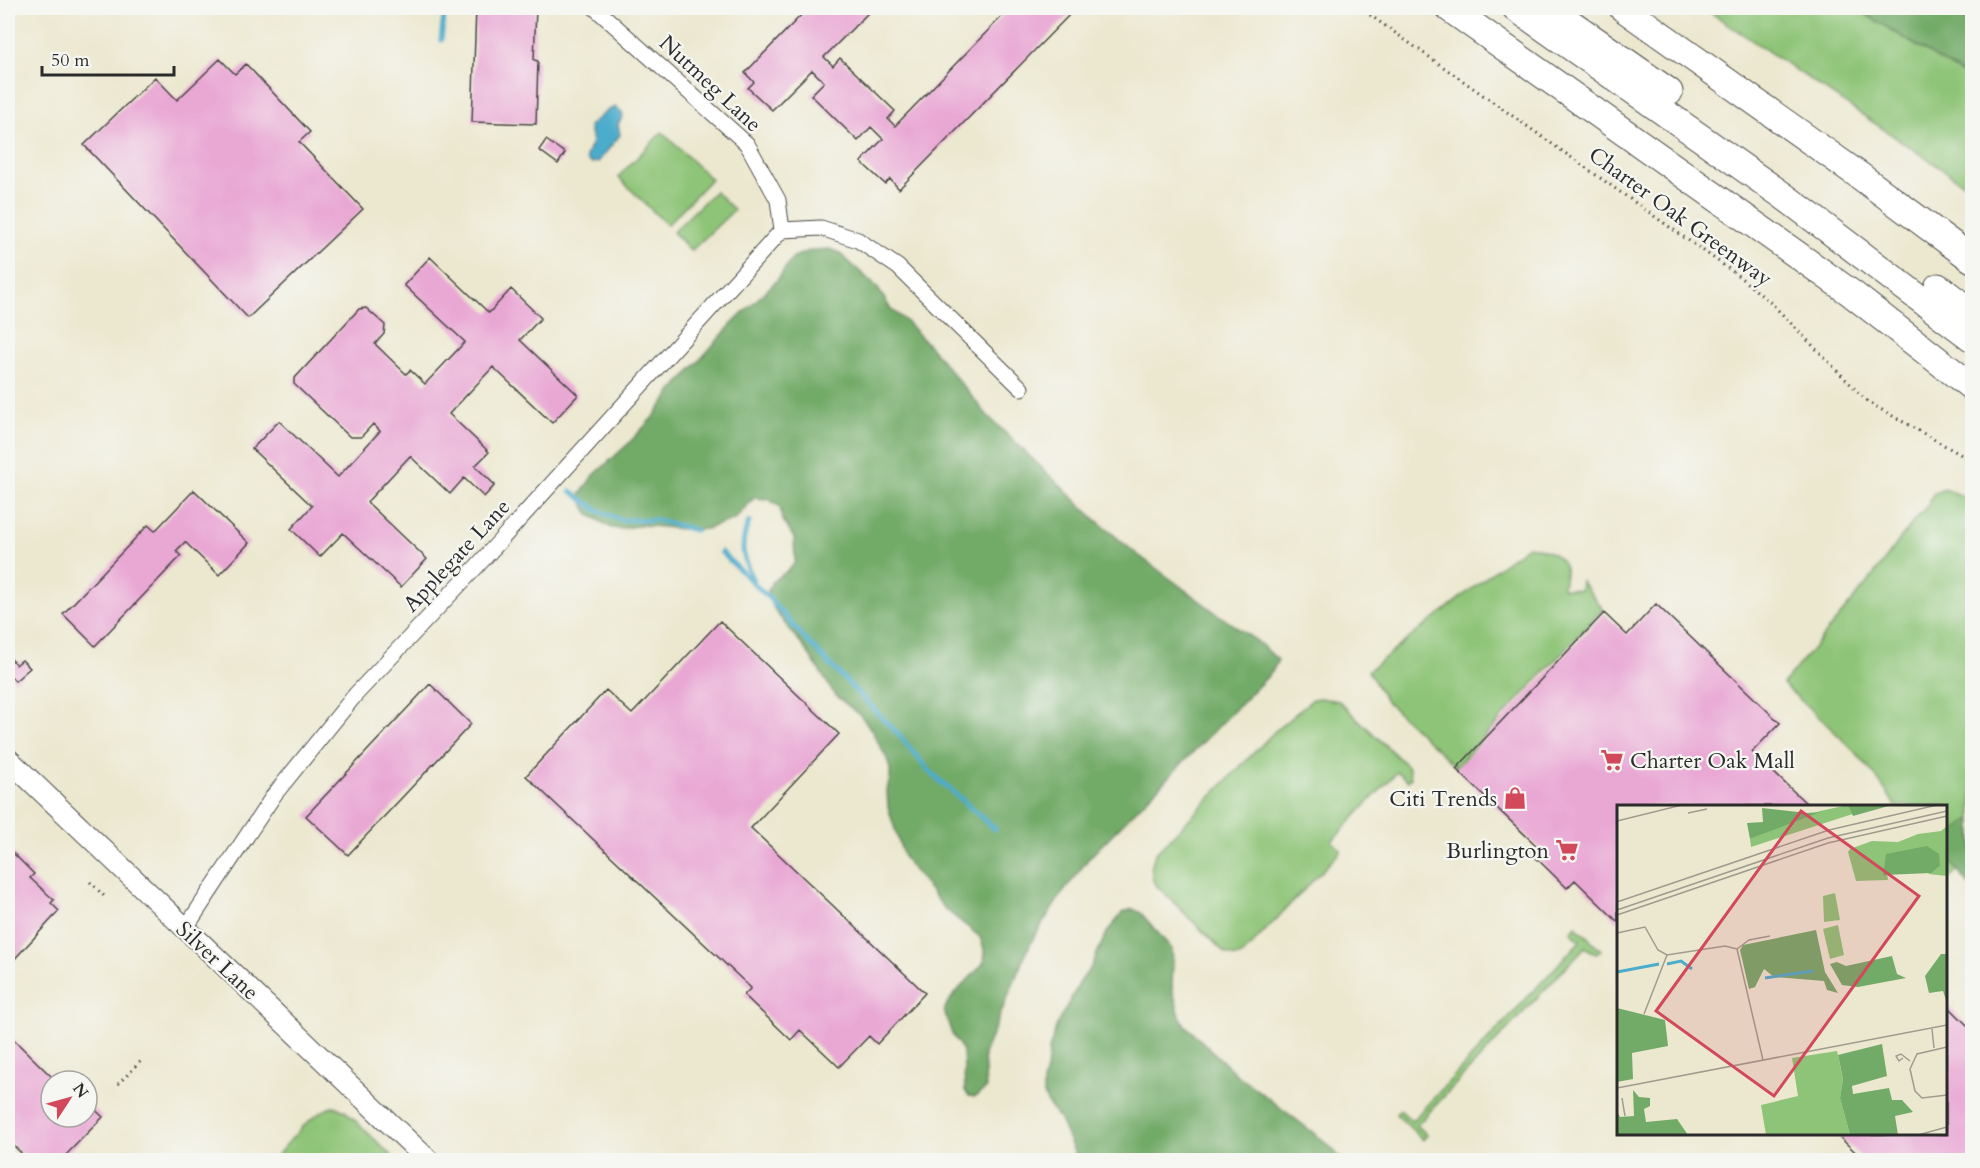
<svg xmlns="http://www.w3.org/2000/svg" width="1980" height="1168" viewBox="0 0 1980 1168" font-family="Cardo,serif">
<rect width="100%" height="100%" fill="#f6f6f2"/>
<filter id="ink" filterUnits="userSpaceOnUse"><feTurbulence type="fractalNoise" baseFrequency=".0167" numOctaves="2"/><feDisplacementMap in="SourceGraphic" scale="12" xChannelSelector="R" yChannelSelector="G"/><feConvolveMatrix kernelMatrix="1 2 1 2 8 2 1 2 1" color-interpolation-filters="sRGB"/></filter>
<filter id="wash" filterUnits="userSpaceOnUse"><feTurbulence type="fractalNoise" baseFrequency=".008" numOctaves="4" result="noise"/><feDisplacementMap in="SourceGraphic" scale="24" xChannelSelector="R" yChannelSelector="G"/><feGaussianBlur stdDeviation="1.35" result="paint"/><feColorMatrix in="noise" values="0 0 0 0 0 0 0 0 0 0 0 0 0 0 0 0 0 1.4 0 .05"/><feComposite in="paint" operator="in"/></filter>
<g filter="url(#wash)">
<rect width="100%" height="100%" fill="#ece8d0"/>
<path fill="#8ec477" stroke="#5c7851" stroke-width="1.5" d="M1704 8H1856L1972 80V189Z
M662 132 711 179 667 225 618 177Z
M715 191 734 210 691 251 673 232Z
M1944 489 1966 497 1972 501V855L1946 882V806H1895C1868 757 1823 722 1783 684L1869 581 1913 522 1928 505 1933 494Z
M1528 546C1541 548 1561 553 1565 568 1566 574 1563 583 1563 588L1580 590 1581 581 1603 609 1456 767 1386 701 1368 671 1499 567Z
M1319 698 1339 701 1409 768 1411 778 1408 781 1397 772 1332 841 1341 850 1340 852 1242 955 1235 957 1225 953 1154 883C1150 872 1151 864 1155 854L1275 731 1313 699Z
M1576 926 1601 950 1596 954 1585 947 1417 1125 1427 1135 1423 1140 1396 1114 1400 1110 1412 1121 1580 941 1571 932Z
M334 1106 345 1111 396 1160H273C290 1141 308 1115 334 1106Z"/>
<path fill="#72aa68" stroke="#4e6a4a" stroke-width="1.5" d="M1856 8H1972V80Z
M829 249 838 252 877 287 890 308 906 321 933 350 988 416 1095 519 1133 551 1223 618 1257 641 1278 660 1272 672 1089 858 1059 898 1034 937 1025 955 984 1054 986 1089 975 1097 969 1096 965 1091 963 1051 952 1034 944 1011C951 993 972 978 984 962L985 952 980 937 945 909 904 858 888 807 887 790 890 778V769L887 759 872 731 861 716 835 695 809 654 776 612 768 597V591L772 582 791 568 795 562 794 538 782 519 780 507 768 499 754 498 735 519 706 529 692 530 642 525 620 529 611 528 590 515 586 510 580 495 592 477 628 444 655 415 673 390 731 325 777 280 793 257 812 250Z
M1972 819V888C1960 873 1941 856 1947 836 1957 831 1963 823 1972 819Z
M1133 909 1141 913 1172 949 1173 961 1172 988 1180 1016 1185 1025 1235 1073 1323 1140 1343 1160H1078L1059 1118 1048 1104 1043 1092V1081L1048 1062 1049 1050 1057 1024 1080 982 1091 967 1106 934 1123 912Z"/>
<path fill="#4caccb" stroke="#3c6c7b" stroke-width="1.5" d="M615 107 622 112 623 116 618 124 620 135 598 162 591 163 587 160 586 156 592 142 589 126 607 111Z"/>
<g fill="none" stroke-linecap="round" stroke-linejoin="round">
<path stroke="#4caccb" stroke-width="5" d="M441 40 445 8
M571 491 597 510 621 520H657L695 530
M749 522C738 547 744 560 754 583
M721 552 768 597 804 638 899 735 929 771 995 829"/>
</g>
<g id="blocks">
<path fill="#e9a7d4" d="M476 8H536L534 60 538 61 536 124 472 122Z
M808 8H873L824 57 833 66 840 58 895 111 888 119 895 126 1010 8 1075 9 899 189 890 179 885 184 861 162 883 139 871 127 858 141 811 95 824 82 812 70 772 110 748 88 754 82 745 73Z
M220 59 235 74 246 64 310 132 299 142 363 209 248 318 84 145 155 77 177 100Z
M546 140 565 153 558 164 539 150Z
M430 257 489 313 511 289 541 318 520 340 578 395 552 423 493 367 449 414 489 452 475 466 495 485 484 497 464 478 450 494 410 456 367 502 427 559 401 587 343 533 320 557 291 529 312 506 252 449 279 421 338 477 380 431 373 424 361 437H350L294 384V379L359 309 366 308 385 325 384 334 375 344 406 374 410 370 425 384 465 342 404 285Z
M194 490 249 543 219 575 185 542 176 551 181 556 95 646 63 614 148 525 155 531Z
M1656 604 1780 723 1752 752 1809 806H1618V922L1575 880 1567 888 1535 857 1541 850 1456 769 1604 613 1627 635Z
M720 621 839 734 751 828 925 993 877 1044 869 1036 839 1067 800 1030 791 1040 744 995 751 988 526 776 606 690 632 714Z
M8 655 16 665 22 660 30 668 15 681 8 673Z
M430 684 471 724 348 855 306 816Z
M11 851 34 874 30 878 54 900 51 903 59 911 8 966V854Z
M1946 1004 1972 1030V1160H1864L1836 1134H1946Z
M8 1034 56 1081H51V1117H87V1102L103 1117 61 1160H28L8 1140Z"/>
</g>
</g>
<g filter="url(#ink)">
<use href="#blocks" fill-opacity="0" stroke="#484744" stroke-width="1.5"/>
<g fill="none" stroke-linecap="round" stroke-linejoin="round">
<g stroke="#484744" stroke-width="17">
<path id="street" d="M595 8 747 144 778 200 782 230
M782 230 821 228 858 240 898 267 1021 388
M185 929 274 795 356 694 478 565 782 230"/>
</g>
<g stroke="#484744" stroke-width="23">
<path id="secondary" d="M8 759 428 1160"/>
</g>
<g stroke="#484744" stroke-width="29">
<path id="highway" d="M1449 8 1851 293 1972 387
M1516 8 1785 197 1972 338
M1549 8 1669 92
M1623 8 1860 176 1972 259
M1938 287 1972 313"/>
</g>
<path stroke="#484744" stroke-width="3" stroke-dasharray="1.5 4.5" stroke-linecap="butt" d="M1360 8 1736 274 1771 303 1868 402 1972 461
M90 882 105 897
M118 1084 141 1061"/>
<use href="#street" stroke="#fff" stroke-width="15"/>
<use href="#secondary" stroke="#fff" stroke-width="21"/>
<use href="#highway" stroke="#fff" stroke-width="27"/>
</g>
</g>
<defs>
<g id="supermarket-bare" transform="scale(1.8)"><path d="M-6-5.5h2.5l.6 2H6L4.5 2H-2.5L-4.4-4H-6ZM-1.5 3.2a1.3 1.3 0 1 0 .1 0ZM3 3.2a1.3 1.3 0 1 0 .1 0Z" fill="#d1495b" stroke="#f6f6f2" stroke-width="2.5" paint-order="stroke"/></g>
<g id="shop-bare" transform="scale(1.8)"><path d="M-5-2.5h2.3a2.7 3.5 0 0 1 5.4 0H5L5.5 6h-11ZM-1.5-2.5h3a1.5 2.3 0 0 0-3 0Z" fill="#d1495b" stroke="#f6f6f2" stroke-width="2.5" paint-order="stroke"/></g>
</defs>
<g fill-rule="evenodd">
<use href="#supermarket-bare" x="1612" y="760"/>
<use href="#shop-bare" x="1515" y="798"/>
<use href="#supermarket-bare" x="1567" y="850"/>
</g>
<g text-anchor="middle" stroke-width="4.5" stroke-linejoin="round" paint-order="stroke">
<g font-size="22" fill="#2b2b2b" stroke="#f6f6f2">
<text transform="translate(711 83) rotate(43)" y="8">Nutmeg Lane</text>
<text transform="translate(1681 216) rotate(36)" y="8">Charter Oak Greenway</text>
<text transform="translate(456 555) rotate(-47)" y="8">Applegate Lane</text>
<text transform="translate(218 960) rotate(43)" y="8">Silver Lane</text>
</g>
<g font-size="22" fill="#2b2b2b" stroke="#f6f6f2" text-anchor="end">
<text x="1630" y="768" text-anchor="start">Charter Oak Mall</text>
<text x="1497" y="806">Citi Trends</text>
<text x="1549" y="858">Burlington</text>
</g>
</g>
<g transform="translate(1617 805)">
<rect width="330" height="330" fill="#ece8d0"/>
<path d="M231 0H248V5L134 42 133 34 203 6ZM330 21V71L311 69 322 62V51L269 62 271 75 239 76 231 47 233 44 255 36 281 37 301 29 324 26ZM218 88 223 115 207 117 206 91ZM221 120 227 150 213 154 206 124ZM220 246 226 274 223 293 233 330H149L144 300 181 291 175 253Z" fill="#8ec477"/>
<path d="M275 0 236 11 232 2 233 0ZM145 3 190 8 203 7 133 34 130 18 146 17ZM310 41 322 49 323 61 314 68 266 70 269 49ZM199 125 208 167 221 188 210 185 207 176 157 172 147 164 138 182 132 184 123 145 126 140ZM324 149H330V198L326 186 312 188 308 171ZM275 151 280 169 289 173 241 182 225 180 213 159 220 157 229 161ZM0 203 48 215 51 241 15 248 16 274 0 277ZM265 239 270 271 235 281 236 289 272 283 275 295H285L296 307 278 311 281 330H233L223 293 226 274 221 250ZM16 285 22 292 33 293V301L27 304 29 317 60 314 71 330H0V306L3 312 17 311Z" fill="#72aa68"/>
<path fill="none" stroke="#4caccb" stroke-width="3" d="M50 159 64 156 75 164M0 167 42 159M148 173 196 166"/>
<path fill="none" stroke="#9f9c8e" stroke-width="1.5" d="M157 0H208M71 8 90 4M0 16 65 0M0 97 212 25 320 0M0 105 211 33 330 6M0 110 211 38 330 11M0 128 28 122 41 145 50 150 108 141 120 144M120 144 146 255M120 144 132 135 153 131M27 209 50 150M315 224 317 243M330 242 300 249 293 264 298 286 305 293 330 290M286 253 282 256 279 251 284 249 293 256M0 283 330 220M5 293 8 311M301 330 330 322"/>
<path fill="#d1495b" fill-opacity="0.15" stroke="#d1495b" stroke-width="3" d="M184 6 302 91 157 291 39 206Z"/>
<rect width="330" height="330" fill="none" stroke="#2b2b2b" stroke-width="3"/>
</g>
<rect width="1980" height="1168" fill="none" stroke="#f6f6f2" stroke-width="30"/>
<g transform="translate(69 1099) rotate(54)"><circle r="28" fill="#f6f6f2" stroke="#a5a5a2" stroke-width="1.5"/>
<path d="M0-4.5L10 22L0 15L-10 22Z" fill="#d1495b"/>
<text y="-9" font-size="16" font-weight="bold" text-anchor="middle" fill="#2b2b2b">N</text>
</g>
<path d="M42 66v9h132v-9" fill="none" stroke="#2b2b2b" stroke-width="3"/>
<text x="51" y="66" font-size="18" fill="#2b2b2b" stroke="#f6f6f2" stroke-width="4.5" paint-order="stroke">50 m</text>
</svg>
